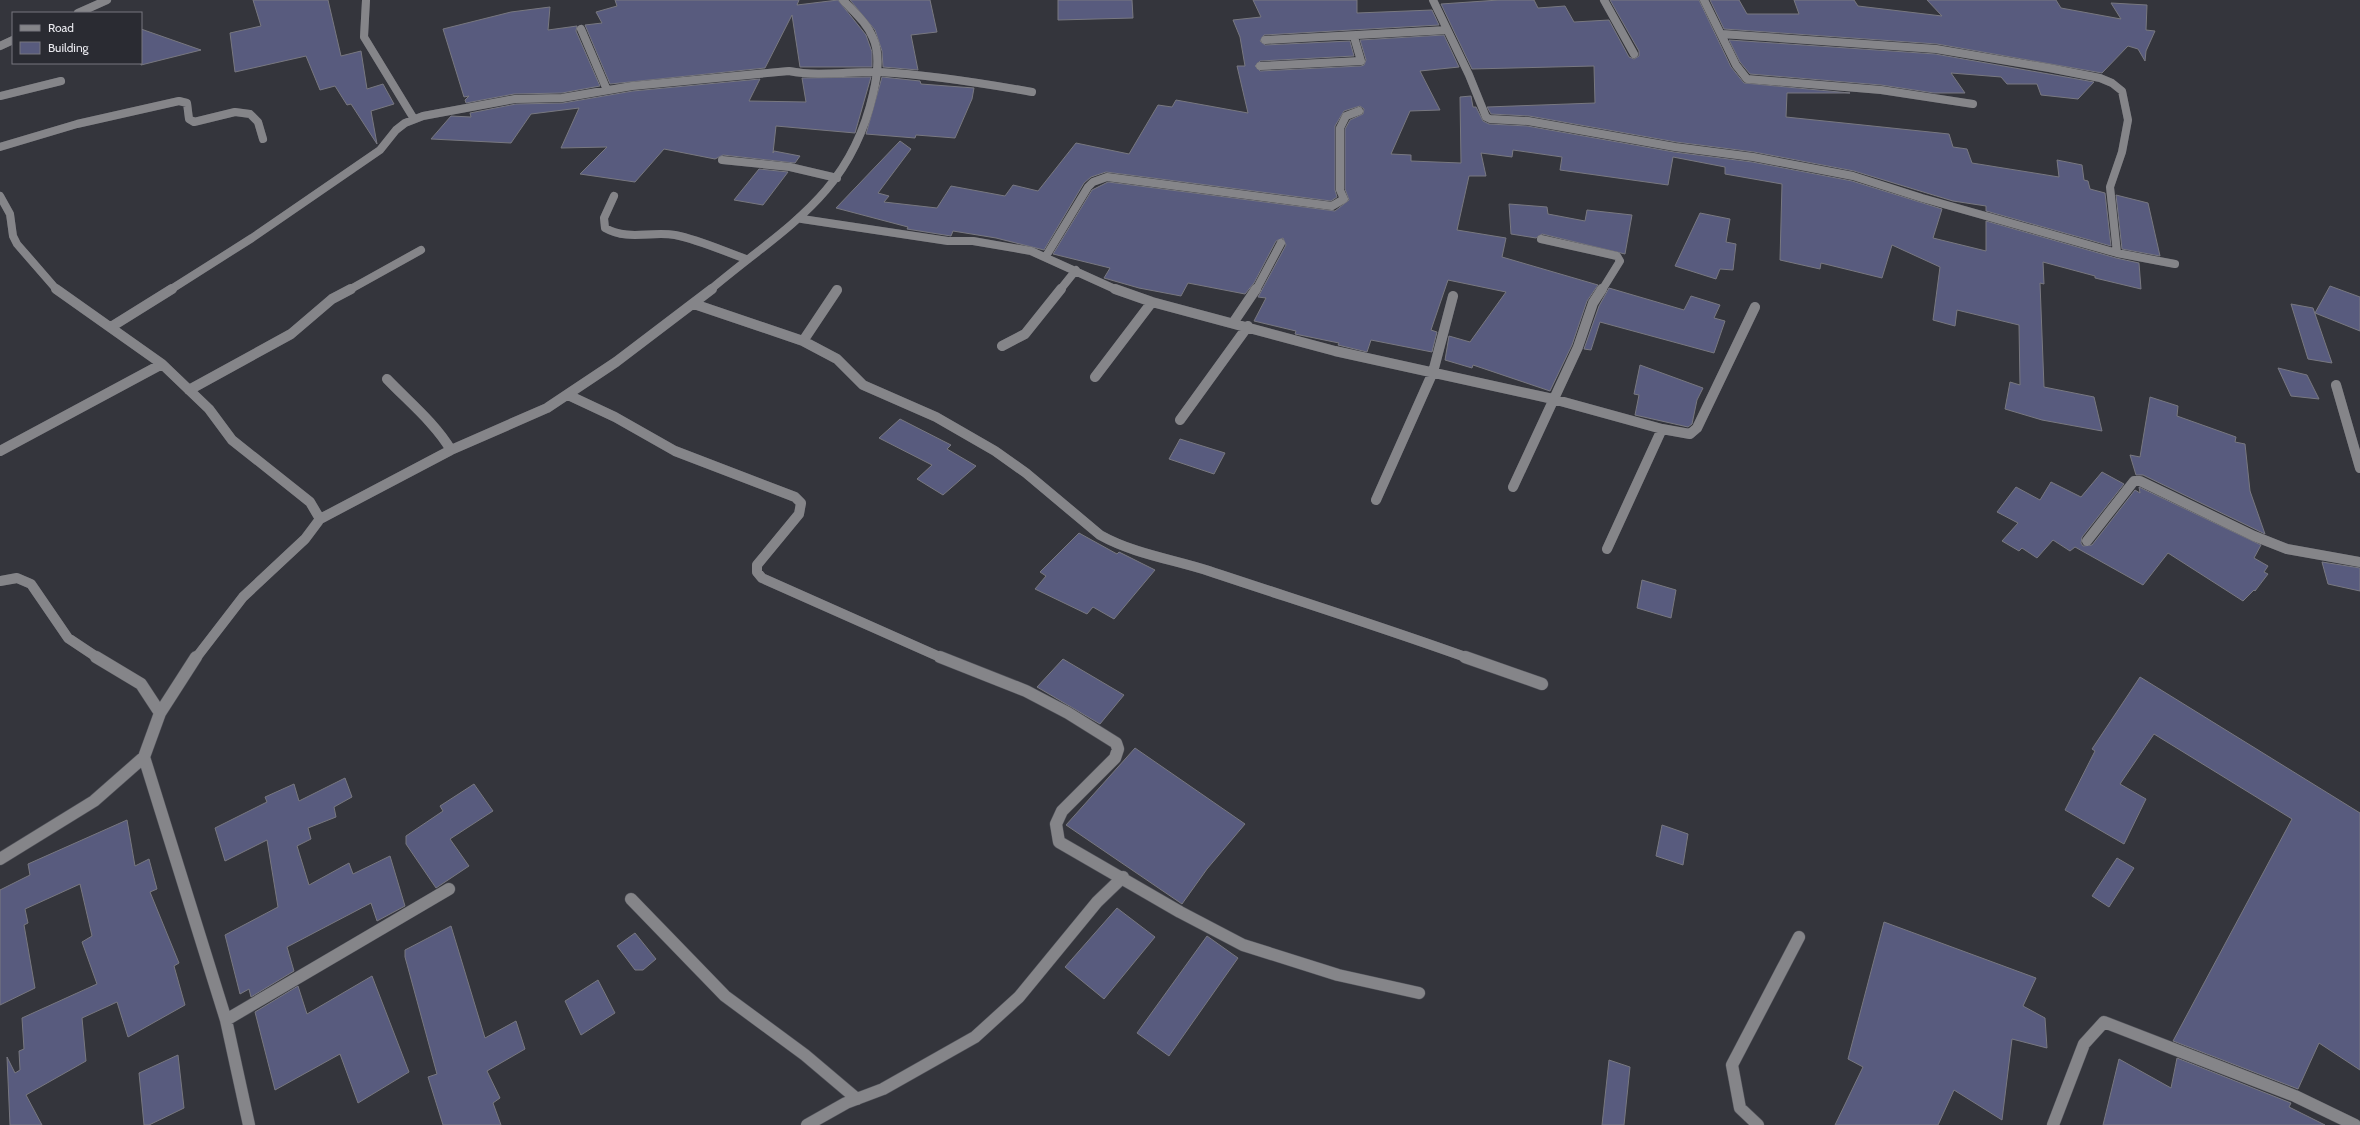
<svg xmlns="http://www.w3.org/2000/svg" width="2360" height="1125" viewBox="0 0 2360 1125" font-family="Cabin,sans-serif">
<rect width="100%" height="100%" fill="#34353c"/>
<path fill="#585b7e" stroke="#787880" d="M253 0H328L341 56 361 51 367 89 383 84 394 104 371 111 377 144 351 104 347 105 335 86 320 90 306 56 235 72 230 33 261 26Z
M615 0H799L797 5 838 0 866 35 872 52V67H800L792 15 765 68 610 84 585 25 602 23 596 12 617 6Z
M850 0H930L937 32 911 35 918 70 883 67 882 51 875 30Z
M1058 0H1132L1133 18 1058 20Z
M1253 0H1357V13L1432 10 1439 25 1264 35 1260 41 1265 45 1350 41 1354 56 1260 61 1255 66 1260 71 1361 66 1364 65 1366 60 1360 40 1444 35 1459 67 1420 71 1440 110 1410 111 1391 154 1411 155V161L1461 163 1460 97 1471 96 1473 107H1476L1483 121 1489 124 1527 126 1674 152 1752 162 1852 181 1942 209 1933 238 1986 251V221L2116 258 2139 263 2141 289 2095 278V276L2043 262 2044 284 2040 283 2044 387 2094 397 2102 431 2042 420 2005 409 2010 382 2020 385 2019 325 1957 310 1955 326 1933 320 1940 267 1892 245 1882 278 1821 263 1820 269 1780 260 1782 184 1725 174V167L1673 157 1668 185 1560 170 1562 157 1513 150 1512 157 1481 153 1486 176H1469L1457 230 1506 238 1502 257 1598 285 1587 301 1572 345 1550 391 1473 365 1472 368 1445 360 1449 336 1470 342 1506 292 1448 280 1431 330 1437 332 1432 352 1371 340 1367 352 1338 345 1339 343 1295 334 1296 331 1254 321 1266 298 1258 297 1286 245 1283 238 1276 241 1254 283 1245 294 1188 283 1181 296 1139 288 1104 278 1110 268 1053 254 1092 190 1108 182 1335 211 1349 200 1345 189V129L1350 120 1363 114 1364 109 1360 106 1344 111 1335 126V190L1337 197 1331 201 1106 172 1091 177 1084 183 1044 250 996 238 953 231 951 236 907 229 908 227 836 208 900 141 911 149 878 193 889 196 884 202 937 208 951 186 1005 196 1013 185 1038 191 1076 143 1129 154 1158 105 1172 107 1176 100 1248 113 1237 66H1245L1240 37 1233 20 1261 17Z
M1499 0H1534L1538 8 1565 6 1574 22 1609 20 1629 57 1634 59 1639 56V51L1610 0H1699L1731 67 1744 83 1850 93H1787L1786 117 1949 134 1953 147 1967 149 1972 163 2059 177 2057 160 2082 165 2084 180 2088 181 2090 189 2105 193 2111 246 1986 211V206L1953 201 1854 171 1754 152 1676 142 1529 116 1491 114 1487 107 1595 103 1594 66 1472 69 1441 4Z
M1710 0H1739L1747 14H1799L1794 0H1854L1858 6 1942 16 1927 0H2056L2061 8 2121 19 2111 3 2147 5 2146 30 2155 31 2146 51 2145 61 2138 49 2128 46 2102 73 1937 44 1724 29Z
M550 7 548 30 577 26 576 31 600 86 562 93 514 94 466 103 465 100 469 96 464 97 443 29 511 12Z
M141 29 201 50 141 65Z
M1729 40 1935 54 2094 82 2078 99 2041 95 2037 84H2007L2001 77 1951 73 1965 93H1934L1881 85 1750 74 1740 62Z
M871 77 855 133 776 126 773 153 774 151 800 156 795 163 723 155 715 159 664 149 635 182 580 174 607 147 561 148 579 108 531 114 511 143 431 139 451 116 471 117 470 113 516 104 563 103 633 91 760 79 749 101 806 102 802 78Z
M882 77 920 81 921 84 974 88 972 99 955 138 916 135 915 138 866 134Z
M759 169 788 172 763 205 734 200Z
M2116 195 2148 203 2160 256 2122 249Z
M1509 204 1547 207 1548 214 1585 221 1587 210 1632 215 1625 254 1542 234 1536 238 1511 234Z
M1700 213 1730 219 1726 242 1736 244 1733 270 1720 269 1716 279 1675 266Z
M2330 286 2360 297V331L2315 313Z
M1609 288 1684 310 1691 296 1720 305 1714 318 1725 321 1714 353 1600 322 1591 350 1584 349 1599 306Z
M2291 304 2313 308 2332 363 2308 359Z
M1640 365 1703 388 1697 400 1692 424 1688 427 1635 415 1639 395 1634 394Z
M2278 368 2307 375 2319 399 2291 396Z
M2150 397 2178 406 2177 416 2236 437 2235 442 2245 444 2250 491 2265 534 2143 475H2136L2130 455 2140 457Z
M900 419 951 445 947 449 976 466 943 495 917 479 932 465 879 438Z
M1180 439 1225 453 1214 474 1169 459Z
M2102 472 2124 484 2082 537 2081 543 2083 546 2092 545 2135 490 2140 493 2139 487 2261 545 2254 558 2268 566 2264 572 2268 574 2255 591 2254 590 2243 601 2168 553 2143 585 2075 547 2070 551 2053 540 2037 558 2022 548 2019 551 2002 541 2018 523 1997 512 2016 487 2040 500 2051 482 2081 497Z
M1079 533 1117 554 1119 552 1155 570 1114 619 1093 607 1087 614 1035 589 1046 576 1040 572Z
M2322 562 2360 568V591L2328 584Z
M1642 580 1676 590 1671 618 1637 608Z
M1063 659 1124 695 1100 724 1037 687Z
M2140 677 2360 813V1070L2319 1043 2298 1089 2173 1041 2292 819 2154 734 2120 784 2146 799 2124 844 2065 810 2095 751 2092 749Z
M1135 748 1245 824 1207 869 1182 904 1066 825Z
M345 778 352 797 334 807 336 817 308 828 311 839 297 846 309 885 349 863 353 874 390 856 405 906 377 921 371 903 287 947 294 971 251 997 249 989 240 994 225 935 278 907 267 840 225 861 215 828 267 802 265 797 294 784 299 801Z
M474 784 493 811 450 839 469 866 436 888 406 844V836L443 811 440 806Z
M127 820 135 866 149 859 157 889 150 892 179 963 174 966 185 1005 128 1037 117 1002 82 1018 86 1061 26 1095 42 1125H10L7 1057 15 1073 20 1070 19 1051 24 1049 22 1018 97 984 82 942 92 936 80 884 25 909 28 923 24 925 35 988 0 1005V890L30 875 28 864Z
M1662 825 1688 834 1683 865 1656 856Z
M2117 858 2134 868 2109 907 2092 896Z
M1117 908 1155 937 1104 999 1065 967Z
M1884 922 2036 978 2023 1006 2045 1018 2047 1048 2012 1039 2002 1120 1954 1090 1938 1125H1835L1863 1067 1848 1059Z
M451 926 485 1038 516 1021 525 1049 487 1071 500 1098 493 1103 501 1125H443L428 1077 437 1074 405 957V950Z
M635 933 656 959 643 970H635L617 946Z
M1207 936 1238 958 1169 1056 1137 1033Z
M372 976 409 1072 358 1103 340 1054 275 1090 255 1012 298 986 307 1014Z
M598 980 615 1013 581 1035 565 1001Z
M178 1055 184 1108 149 1125H144L139 1073Z
M2177 1058 2291 1103 2289 1107 2325 1125H2103L2119 1059 2171 1088Z
M1609 1060 1630 1067 1624 1125H1602Z"/>
<g fill="none" stroke-linecap="round" stroke-linejoin="round">
<g stroke="#515259" stroke-width="8">
<path id="minor-far2" d="M366 0 364 37 414 119
M1433 0 1469 75 1486 117 1490 119 1528 121 1675 147 1753 157 1853 176 1922 198 2117 253 2175 264
M1604 0 1634 54
M1704 0 1736 65 1747 79 1881 90 1973 104
M78 13 107 0
M581 29 607 90
M1722 34 1936 49 2049 68 2100 78 2112 83 2122 91 2128 120 2122 152 2110 187 2117 253
M1265 40 1447 30
M0 46 13 40
M1260 66 1361 61 1354 37
M0 96 61 81
M0 147 77 124 179 101 187 103 189 119 194 122 235 112 250 114 258 122 263 139
M722 160 790 167 837 178
M0 196 10 214 13 236 17 244 57 290
M614 196 604 218 605 228C628 241 651 231 675 235 700 240 723 251 746 259
M802 219 948 241H973L1031 251 1117 290
M1541 239 1617 256 1620 261 1602 290
M1046 256 1088 187 1093 182 1107 177 1332 206 1344 199 1340 190V128L1346 116 1359 111
M170 290 252 238 380 150 396 130 405 123 423 116 515 99 562 98 632 86 789 71C820 77 850 71 880 72 932 75 982 83 1032 92
M349 290 421 250
M710 290C783 228 850 196 873 94 877 77 881 55 873 38 867 23 854 12 843 0
M1060 290 1076 270
M1256 290 1281 243"/>
</g>
<g stroke="#515259" stroke-width="10">
<path id="minor-far1" d="M56 289 162 364 209 409 232 440 310 502 320 519 305 539 243 597 196 658
M1115 289 1152 302 1335 351 1553 399 1662 429 1690 434 1697 428 1755 307
M694 304 803 341 837 359 863 385 936 417 995 451 1026 473 1100 535C1134 554 1172 559 1209 571 1296 600 1382 627 1468 658
M1233 323 1256 289
M111 327 172 289
M803 341 837 290
M1002 346 1025 334 1061 289
M1095 377 1152 302
M387 379C409 402 435 423 451 450
M2336 385 2360 468
M189 390 291 334 332 299 351 289
M568 395 615 417 675 451 795 497 801 503 799 514 757 565V572L762 578 942 658
M1180 420 1248 326
M0 451 162 364
M1513 487 1578 347 1593 303 1602 289
M1376 500 1433 372 1453 296
M320 519 451 450 547 408 616 362 712 289
M2087 541 2134 481H2140L2254 536 2287 549 2360 562
M1607 549 1662 429
M0 581 17 578 31 584 68 638 98 658"/>
</g>
<g stroke="#515259" stroke-width="13">
<path id="minor" d="M96 657 141 684 160 713
M196 657 160 713 144 757 226 1020 249 1125
M940 657 1026 691 1068 713 1116 743 1118 749 1115 758 1062 811 1056 824 1059 842 1180 912 1243 945 1338 975 1419 993
M1465 657 1542 684
M0 859 94 801 144 757
M631 899 725 996 805 1055 857 1099
M226 1020 449 889
M807 1125 846 1103 883 1089 975 1037 1019 997 1097 902 1123 877
M1758 1125 1740 1108 1732 1065 1799 937
M2053 1125 2084 1044 2104 1022 2295 1096 2355 1125"/>
</g>
<use href="#minor-far2" stroke="#858589" stroke-width="8"/>
<use href="#minor-far1" stroke="#858589" stroke-width="10"/>
<use href="#minor" stroke="#858589" stroke-width="12"/>
</g>
<rect x="12" y="12" width="130" height="52" fill="#2a2b32" stroke="#77777e"/>
<rect x="20" y="25" width="20" height="6" fill="#858589" stroke="#77777e"/>
<text x="48" y="32" font-size="12" fill="#eaeaef">Road</text>
<rect x="20" y="42" width="20" height="12" fill="#585b7e" stroke="#77777e"/>
<text x="48" y="52" font-size="12" fill="#eaeaef">Building</text>
</svg>
